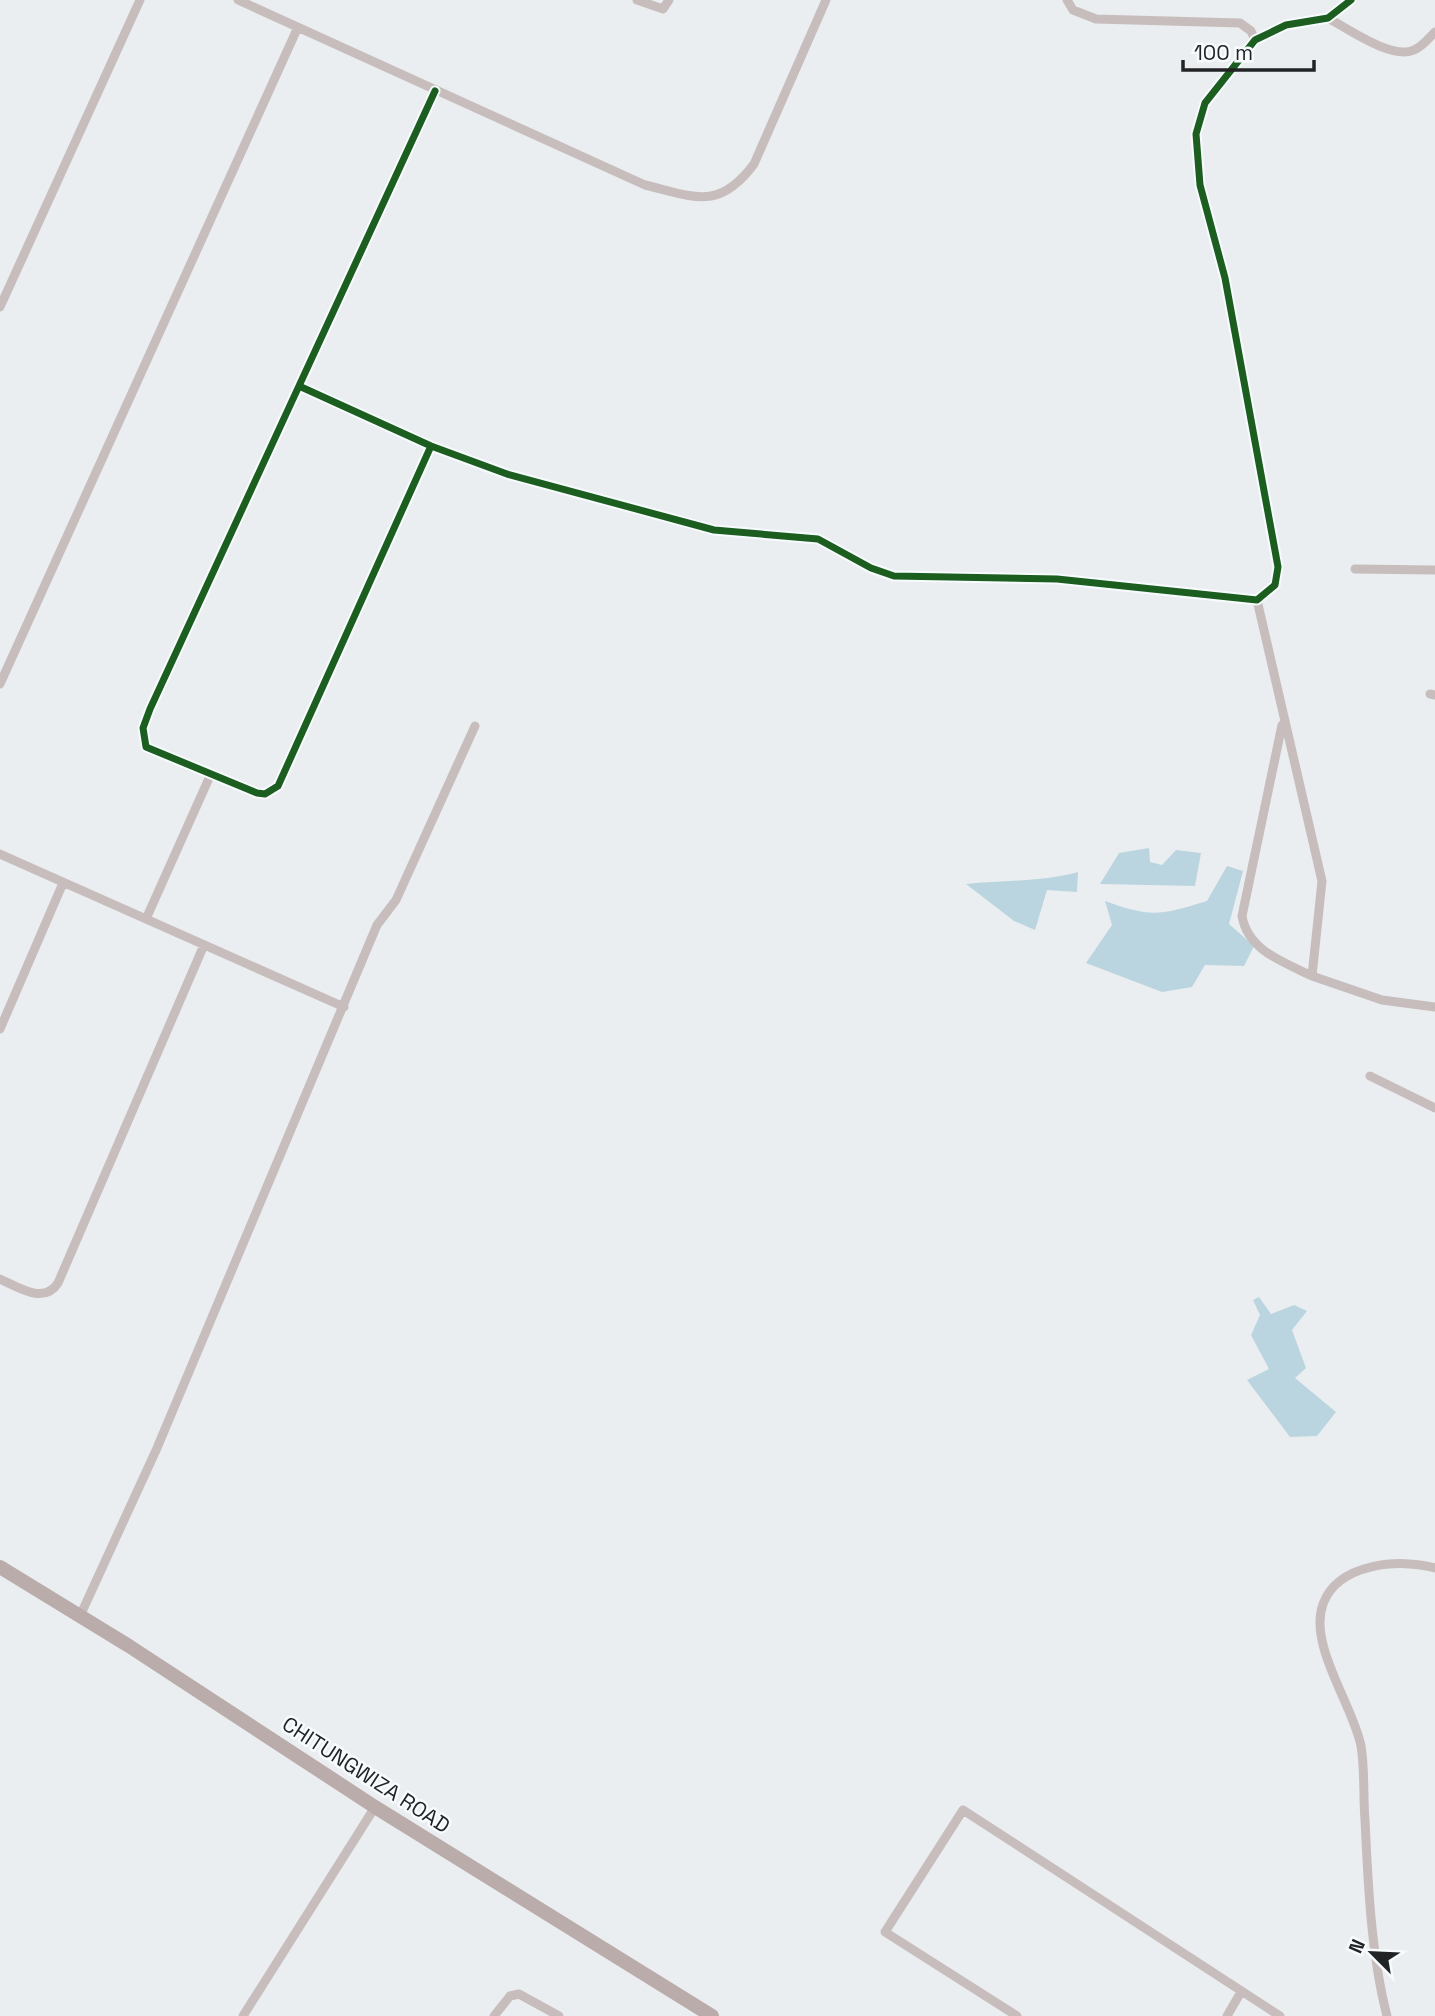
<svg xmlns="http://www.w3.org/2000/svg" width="1435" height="2016" font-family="'Space Grotesk',sans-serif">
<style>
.water{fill:#bad5df}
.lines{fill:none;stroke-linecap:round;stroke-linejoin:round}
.minor{stroke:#c8bdbd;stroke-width:9}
.primary{stroke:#bbacac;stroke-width:14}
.cycleway-casing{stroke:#f7fbfe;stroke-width:11}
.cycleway{stroke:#1b5e20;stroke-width:7}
.labels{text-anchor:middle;stroke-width:5;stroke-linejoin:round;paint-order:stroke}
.street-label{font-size:21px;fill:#222325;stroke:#f7fbfe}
</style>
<rect width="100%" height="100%" fill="#ebeef0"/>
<path class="water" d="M 1149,848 L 1150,862 L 1162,865 L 1176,850 L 1201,853 L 1195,886 L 1100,884 L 1119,853 Z
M 1227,866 L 1243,871 L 1229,924 L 1254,946 L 1244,966 L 1205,965 L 1192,987 L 1162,992 L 1086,963 L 1112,925 L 1105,901 C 1151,918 1161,915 1207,901 Z
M 1078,872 L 1077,892 L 1047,890 L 1035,930 L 1014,921 L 966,884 C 1003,880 1043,882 1078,872 Z
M 1259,1297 L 1271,1314 L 1294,1305 L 1307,1311 L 1292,1330 L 1306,1368 L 1295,1378 L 1336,1412 L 1317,1436 L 1290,1437 L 1247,1380 L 1269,1369 L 1251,1335 L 1260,1315 L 1253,1300 Z"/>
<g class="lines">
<path class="minor" d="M 238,0 L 645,185 C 695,197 719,211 754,164 L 826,0
M 637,0 L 663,9 L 669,0
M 1067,0 L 1073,10 L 1096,19 L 1240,23 L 1251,31 L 1255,40
M 1328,18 C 1348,29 1392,60 1414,50 C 1422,47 1429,38 1435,32
M 0,307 L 140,0
M 299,386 L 431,446 L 507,474 L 714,530 L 818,539 L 871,568 L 894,576 L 1057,579 L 1257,600 L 1275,585 L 1278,567 L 1225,278 L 1200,185 L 1196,134 L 1205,103 L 1255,40 L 1286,25 L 1328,18 L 1351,0
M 431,446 L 278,786 L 265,794 L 257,793 L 146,747 L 143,728 L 150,709 L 435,91
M 1355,569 L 1435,570
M 1257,600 L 1322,881 L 1312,976 L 1382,1000 L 1435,1007
M 0,684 L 298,27
M 1430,694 L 1435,695
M 1282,725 L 1242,916 C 1248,951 1284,962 1312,976
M 0,854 L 344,1007
M 146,919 L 210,776
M 0,1029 L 63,883
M 1370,1076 L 1435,1108
M 0,1279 C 18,1287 44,1305 58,1283 L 204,945
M 80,1616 L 157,1448 L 377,925 L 396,900 L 475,726
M 243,2016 L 375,1807
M 494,2016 L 510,1996 L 519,1994 L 559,2016
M 1017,2016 L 885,1932 L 963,1810 L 1280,2016
M 1227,2016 L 1241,1992
M 1387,2016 C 1371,1954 1368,1884 1365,1820 C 1363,1796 1365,1770 1361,1746 C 1353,1705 1308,1645 1323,1604 C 1338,1563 1400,1558 1435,1568"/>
<path class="primary" d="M 0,1567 L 129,1646 L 375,1807 L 712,2016"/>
<defs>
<path id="cycleway" d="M 299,386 L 431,446 L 507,474 L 714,530 L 818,539 L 871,568 L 894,576 L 1057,579 L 1257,600 L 1275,585 L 1278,567 L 1225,278 L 1200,185 L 1196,134 L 1205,103 L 1255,40 L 1286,25 L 1328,18 L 1351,0
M 431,446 L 278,786 L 265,794 L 257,793 L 146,747 L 143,728 L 150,709 L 435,91"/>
</defs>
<use href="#cycleway" class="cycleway-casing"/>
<use href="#cycleway" class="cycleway"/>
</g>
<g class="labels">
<g class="street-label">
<text transform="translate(366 1775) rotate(33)" y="7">CHITUNGWIZA ROAD</text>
</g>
</g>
<g transform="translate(1372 1953) rotate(294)" stroke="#f7fbfe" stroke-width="5" paint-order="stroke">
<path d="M0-5L12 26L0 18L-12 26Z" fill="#222325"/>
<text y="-10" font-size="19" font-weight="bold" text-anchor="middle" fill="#222325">N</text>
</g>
<path d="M1183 60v10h131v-10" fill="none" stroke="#222325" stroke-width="3.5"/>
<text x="1194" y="60" font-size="21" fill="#222325" stroke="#f7fbfe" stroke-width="5" paint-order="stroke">100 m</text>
</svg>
